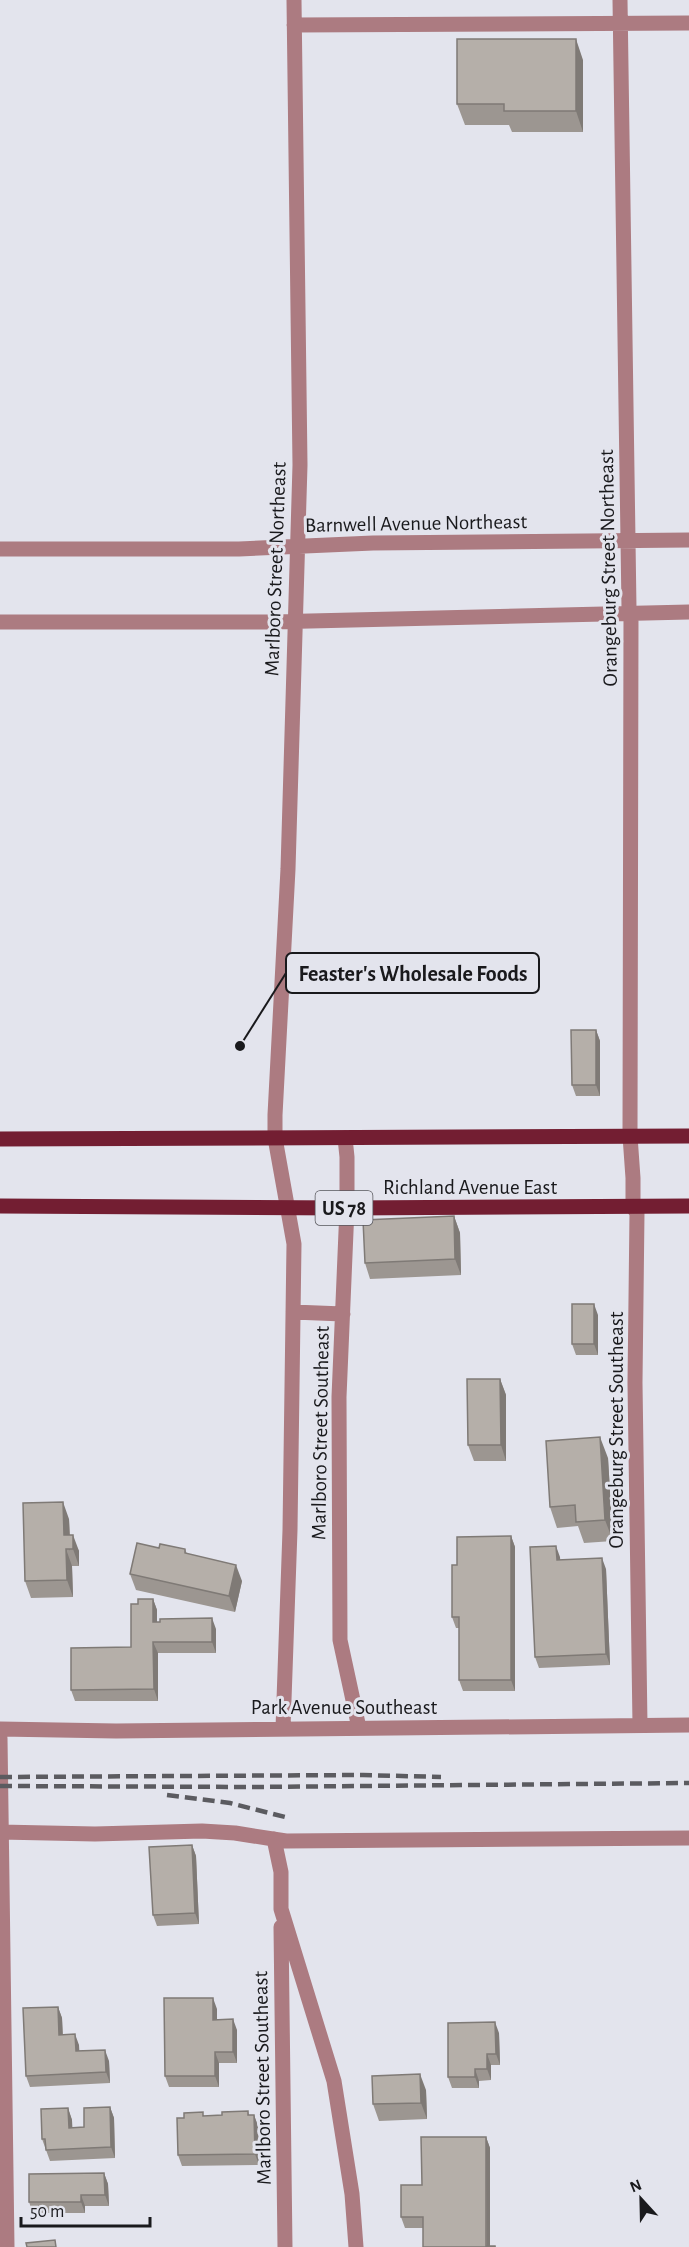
<svg xmlns="http://www.w3.org/2000/svg" width="689" height="2247" font-family="'Alegreya Sans',sans-serif">
<style>
.lines{fill:none;stroke-linecap:round;stroke-linejoin:round}
.minor{stroke:#ac7b81;stroke-width:15}
.major{stroke:#731e32;stroke-width:15}
.rail{stroke:#5b5b60;stroke-width:4.5;stroke-dasharray:12 6;stroke-linecap:butt}
.wall{fill:#9c9691}
.shaded-wall{fill:#7f7a76}
.building{fill:#b5afa9;stroke:#7f7a76;stroke-width:1.5}
.labels{text-anchor:middle;stroke-width:6;stroke-linejoin:round;paint-order:stroke}
.shield{fill:#e3e4ed;stroke:#56565b;stroke-width:1.5}
.shield-label{font-size:20px;font-weight:bold;fill:#19191c}
.street-label{font-size:21px;fill:#19191c;stroke:#e3e4ed}
.leader{fill:none;stroke:#19191c;stroke-width:2}
.callout-dot{fill:#19191c;stroke:#e3e4ed;stroke-width:2}
.callout{fill:#e3e4ed;stroke:#19191c;stroke-width:2}
.callout-label{font-size:22px;text-anchor:middle;font-weight:bold;fill:#19191c}
</style>
<rect width="100%" height="100%" fill="#e3e4ed"/>
<g class="lines">
<path class="minor" d="M 620,0 L 629,608 L 631,614 L 630,1136 L 633,1178 L 633,1207 L 637,1213 L 635,1383 L 640,1725
M 294,25 L 689,23
M 0,549 L 239,549 L 373,543 L 689,540
M 0,622 L 268,622 L 689,612
M 345,1138 L 347,1157 L 347,1208 L 339,1397 L 340,1640 L 359,1728
M 293,1312 L 343,1314
M 283,1728 L 290,1530 L 294,1244 L 275,1138 L 275,1115 L 288,869 L 300,465 L 294,0
M 0,1729 L 116,1731 L 689,1725
M 0,1738 L 7,2247
M 0,1832 L 95,1834 L 202,1831 L 235,1833 L 286,1841 L 689,1838
M 274,1839 L 281,1872 L 281,1909 L 334,2081 L 352,2194 L 356,2247
M 281,1927 L 285,2247"/>
<path class="major" d="M 0,1139 L 689,1136
M 0,1206 L 347,1208 L 689,1206"/>
<path class="rail" d="M 0,1777 L 363,1775 L 441,1777
M 0,1786 L 252,1787 L 689,1783
M 167,1795 L 230,1803 L 285,1817"/>
</g>
<path class="wall" d="M 583,60 L 583,132 L 512,132 L 509,125 L 465,125 L 457,104 Z
M 596,1030 L 600,1041 L 600,1096 L 576,1096 L 572,1085 Z
M 454,1216 L 460,1233 L 461,1275 L 370,1279 L 365,1263 Z
M 598,1315 L 598,1355 L 576,1355 L 572,1344 Z
M 500,1379 L 506,1395 L 506,1461 L 474,1461 L 468,1445 Z
M 608,1458 L 613,1541 L 584,1543 L 578,1526 L 557,1528 L 550,1507 Z
M 69,1519 L 70,1535 L 79,1551 L 79,1566 L 72,1566 L 73,1597 L 31,1598 L 25,1581 Z
M 511,1536 L 515,1547 L 515,1691 L 463,1691 L 459,1680 L 459,1628 L 456,1628 L 452,1617 L 457,1565 Z
M 159,1548 L 185,1549 L 187,1554 L 242,1581 L 235,1612 L 136,1590 L 130,1574 Z
M 560,1557 L 560,1560 L 606,1569 L 610,1665 L 539,1668 L 535,1657 Z
M 153,1599 L 157,1610 L 157,1622 L 216,1629 L 216,1653 L 158,1653 L 158,1701 L 75,1701 L 71,1690 L 131,1647 L 138,1604 Z
M 192,1845 L 196,1856 L 199,1924 L 157,1926 L 153,1915 Z
M 58,2007 L 62,2018 L 63,2035 L 79,2045 L 79,2051 L 109,2061 L 110,2083 L 30,2087 L 26,2076 Z
M 217,2009 L 217,2020 L 237,2030 L 237,2063 L 219,2063 L 219,2087 L 169,2087 L 165,2076 Z
M 499,2033 L 500,2065 L 491,2065 L 491,2080 L 479,2081 L 479,2088 L 452,2088 L 448,2077 Z
M 426,2090 L 427,2119 L 379,2121 L 373,2104 Z
M 110,2107 L 114,2118 L 115,2158 L 50,2161 L 42,2139 L 68,2108 L 72,2120 L 72,2128 L 84,2127 Z
M 248,2111 L 249,2115 L 254,2115 L 258,2126 L 259,2165 L 182,2166 L 178,2155 L 184,2118 L 204,2116 L 222,2115 Z
M 486,2137 L 490,2148 L 490,2246 L 495,2246 L 496,2247 L 423,2247 L 423,2228 L 405,2228 L 401,2217 L 422,2185 Z
M 104,2173 L 108,2184 L 109,2206 L 85,2206 L 85,2213 L 33,2213 L 29,2202 Z"/>
<path class="shaded-wall" d="M 576,39 L 583,60 L 583,132 L 576,111 Z
M 596,1030 L 600,1041 L 600,1096 L 596,1085 Z
M 454,1216 L 460,1233 L 461,1275 L 455,1259 Z
M 594,1304 L 598,1315 L 598,1355 L 594,1344 Z
M 500,1379 L 506,1395 L 506,1461 L 501,1445 Z
M 600,1437 L 608,1458 L 613,1541 L 605,1520 Z
M 63,1502 L 69,1519 L 70,1551 L 64,1535 Z
M 73,1535 L 79,1551 L 79,1566 L 73,1549 Z
M 511,1536 L 515,1547 L 515,1691 L 511,1680 Z
M 556,1546 L 560,1557 L 561,1572 L 557,1560 Z
M 66,1549 L 72,1566 L 73,1597 L 67,1580 Z
M 602,1558 L 606,1569 L 610,1665 L 606,1654 Z
M 236,1565 L 242,1581 L 235,1612 L 229,1596 Z
M 153,1599 L 157,1610 L 157,1633 L 153,1622 Z
M 212,1618 L 216,1629 L 216,1653 L 212,1642 Z
M 153,1642 L 158,1653 L 158,1701 L 154,1689 Z
M 192,1845 L 196,1856 L 199,1924 L 195,1913 Z
M 213,1998 L 217,2009 L 217,2031 L 213,2020 Z
M 58,2007 L 62,2018 L 63,2046 L 59,2035 Z
M 233,2019 L 237,2030 L 237,2063 L 233,2052 Z
M 495,2022 L 499,2033 L 500,2065 L 496,2054 Z
M 75,2034 L 79,2045 L 80,2062 L 76,2051 Z
M 105,2050 L 109,2061 L 110,2083 L 106,2072 Z
M 215,2052 L 219,2063 L 219,2087 L 215,2076 Z
M 487,2054 L 491,2065 L 491,2080 L 487,2069 Z
M 475,2069 L 479,2081 L 479,2088 L 475,2077 Z
M 420,2074 L 426,2090 L 427,2119 L 421,2103 Z
M 110,2107 L 114,2118 L 115,2158 L 111,2147 Z
M 68,2108 L 72,2120 L 73,2139 L 69,2128 Z
M 254,2115 L 258,2126 L 259,2165 L 255,2154 Z
M 486,2137 L 490,2148 L 490,2247 L 487,2247 Z
M 104,2173 L 108,2184 L 109,2206 L 105,2195 Z
M 81,2195 L 85,2206 L 85,2213 L 81,2202 Z"/>
<path class="building" d="M 457,39 L 576,39 L 576,111 L 504,111 L 504,104 L 457,104 Z
M 571,1030 L 596,1030 L 596,1085 L 572,1085 Z
M 454,1216 L 455,1259 L 365,1263 L 363,1220 Z
M 572,1304 L 594,1304 L 594,1344 L 572,1344 Z
M 467,1379 L 500,1379 L 501,1445 L 468,1445 Z
M 600,1437 L 605,1520 L 576,1522 L 575,1505 L 550,1507 L 546,1441 Z
M 63,1502 L 64,1535 L 73,1535 L 73,1549 L 66,1549 L 67,1580 L 25,1581 L 23,1503 Z
M 511,1536 L 511,1680 L 459,1680 L 459,1617 L 452,1617 L 452,1565 L 457,1565 L 457,1537 Z
M 137,1543 L 159,1548 L 160,1544 L 185,1549 L 185,1553 L 236,1565 L 229,1596 L 130,1574 Z
M 556,1546 L 557,1560 L 602,1558 L 606,1654 L 535,1657 L 530,1547 Z
M 138,1599 L 153,1599 L 153,1622 L 160,1622 L 160,1619 L 212,1618 L 212,1642 L 153,1642 L 154,1689 L 71,1690 L 71,1648 L 131,1647 L 131,1604 L 138,1604 Z
M 192,1845 L 195,1913 L 153,1915 L 149,1847 Z
M 164,1998 L 213,1998 L 213,2020 L 233,2019 L 233,2052 L 215,2052 L 215,2076 L 165,2076 Z
M 58,2007 L 59,2035 L 75,2034 L 76,2051 L 105,2050 L 106,2072 L 26,2076 L 23,2008 Z
M 495,2022 L 496,2054 L 487,2054 L 487,2069 L 475,2069 L 475,2077 L 448,2077 L 448,2023 Z
M 420,2074 L 421,2103 L 373,2104 L 372,2076 Z
M 110,2107 L 111,2147 L 46,2150 L 45,2139 L 42,2139 L 41,2109 L 68,2108 L 69,2128 L 84,2127 L 84,2108 Z
M 248,2111 L 248,2115 L 254,2115 L 255,2154 L 178,2155 L 177,2118 L 184,2118 L 184,2113 L 203,2112 L 203,2116 L 222,2115 L 222,2112 Z
M 421,2137 L 486,2137 L 486,2246 L 495,2246 L 495,2247 L 423,2247 L 423,2217 L 401,2217 L 401,2185 L 422,2185 Z
M 104,2173 L 105,2195 L 81,2195 L 81,2202 L 29,2202 L 29,2174 Z
M 55,2240 L 56,2247 L 27,2247 L 26,2243 Z"/>
<g class="labels">
<rect class="shield" x="315.5" y="1191" width="57" height="34" rx="4.5"/>
<g class="shield-label">
<text x="344" y="1215">US 78</text>
</g>
<g class="street-label">
<text transform="translate(416 523) rotate(-1)" y="7">Barnwell Avenue Northeast</text>
<text transform="translate(608 568) rotate(-91)" y="7">Orangeburg Street Northeast</text>
<text transform="translate(275 569) rotate(-88)" y="7">Marlboro Street Northeast</text>
<text x="470" y="1194">Richland Avenue East</text>
<text transform="translate(616 1430) rotate(-90)" y="7">Orangeburg Street Southeast</text>
<text transform="translate(320 1433) rotate(-89)" y="7">Marlboro Street Southeast</text>
<text x="344" y="1714">Park Avenue Southeast</text>
<text transform="translate(262 2078) rotate(-91)" y="7">Marlboro Street Southeast</text>
</g>
</g>
<path class="leader" d="M240 1046L286 973"/>
<circle class="callout-dot" cx="240" cy="1046" r="6"/>
<rect class="callout" x="286" y="953" width="253" height="40" rx="6"/>
<g class="callout-label">
<text x="413" y="981">Feaster's Wholesale Foods</text>
</g>
<g transform="translate(641 2199) rotate(338)" stroke="#e3e4ed" stroke-width="4.5" paint-order="stroke">
<path d="M0-4.5L10 22L0 15L-10 22Z" fill="#19191c"/>
<text y="-9" font-size="16" font-weight="bold" text-anchor="middle" fill="#19191c">N</text>
</g>
<path d="M21 2217v9h129v-9" fill="none" stroke="#19191c" stroke-width="3"/>
<text x="30" y="2217" font-size="18" fill="#19191c" stroke="#e3e4ed" stroke-width="4.5" paint-order="stroke">50 m</text>
</svg>
